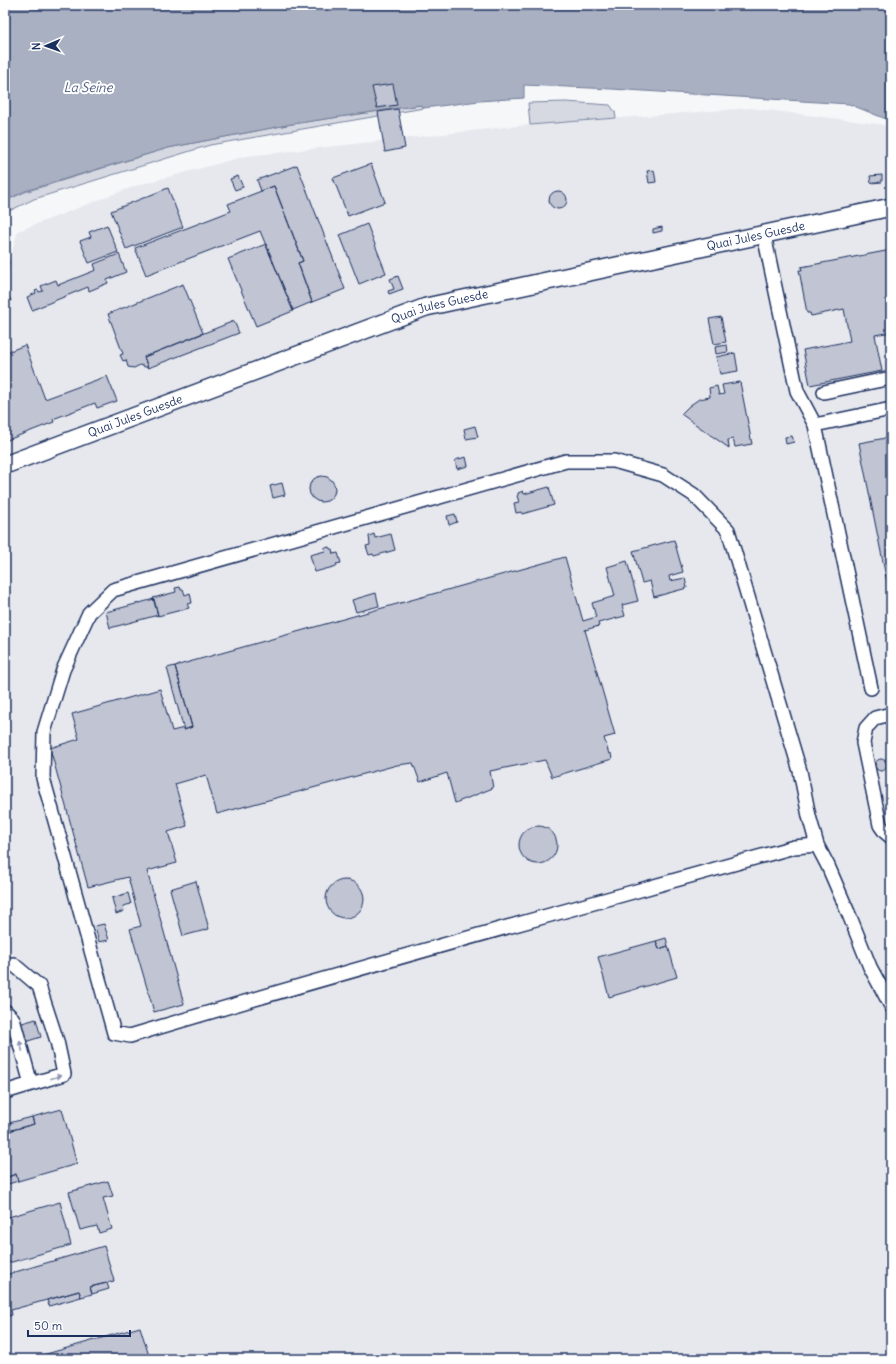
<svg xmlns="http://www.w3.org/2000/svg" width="896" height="1364" font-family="Delius,sans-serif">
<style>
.built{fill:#e6e8ee}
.green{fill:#d6d9e2;stroke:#7884a0}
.water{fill:#a9b0c1;stroke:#707c99}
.building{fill:#c0c4d3;stroke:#1b2f5e}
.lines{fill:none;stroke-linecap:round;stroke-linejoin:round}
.minor-casing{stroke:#1b2f5e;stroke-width:16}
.major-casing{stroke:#1b2f5e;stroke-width:20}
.minor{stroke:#fff;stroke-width:13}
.major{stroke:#fff;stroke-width:17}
.oneway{fill:#8d97ae}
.labels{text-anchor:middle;stroke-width:4;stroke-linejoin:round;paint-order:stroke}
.street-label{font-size:12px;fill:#1b2f5e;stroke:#fff}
.water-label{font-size:13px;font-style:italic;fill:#4d5c81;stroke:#fff}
</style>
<rect width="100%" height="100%" fill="#f6f7f9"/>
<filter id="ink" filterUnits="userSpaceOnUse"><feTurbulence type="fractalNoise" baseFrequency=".025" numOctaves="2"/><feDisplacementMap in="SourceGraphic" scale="8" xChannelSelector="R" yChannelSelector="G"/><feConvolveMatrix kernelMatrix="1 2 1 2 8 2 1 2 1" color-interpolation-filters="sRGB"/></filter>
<g filter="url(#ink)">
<path class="built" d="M 750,108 L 879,124 L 891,128 L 891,1359 L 5,1359 L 5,262 L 10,259 L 18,231 L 135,186 L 246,156 L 516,126 Z"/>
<path class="green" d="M 566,102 L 610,105 L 615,112 L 616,118 L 530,125 L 528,103 Z
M 420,105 L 424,108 L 210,145 L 34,199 L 5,213 L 5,201 L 25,192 L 168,148 L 292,124 Z"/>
<path class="water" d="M 5,5 L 891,5 L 891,121 L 849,104 L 612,89 L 524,85 L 524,98 L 479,101 L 424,108 L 420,105 L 292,124 L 168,148 L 25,191 L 5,201 Z"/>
<path class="building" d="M 393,84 L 397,105 L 377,108 L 372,87 Z
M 398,109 L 405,148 L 385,152 L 378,112 Z
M 371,164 L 385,202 L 348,216 L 333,178 Z
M 297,165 L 345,289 L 312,302 L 298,263 L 303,261 L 274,186 L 261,191 L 257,180 Z
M 654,170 L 656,182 L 649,183 L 647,171 Z
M 882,175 L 882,182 L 871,183 L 870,176 Z
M 238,176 L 243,187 L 235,190 L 230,179 Z
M 274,186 L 303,261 L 298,263 L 312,302 L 293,310 L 260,231 L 146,275 L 135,248 L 231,211 L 228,204 Z
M 168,188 L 183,227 L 126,249 L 111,211 Z
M549 200a9 9 0 1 1 18 0a9 9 0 1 1-18 0Z
M 367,224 L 386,273 L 359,284 L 340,235 Z
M 107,225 L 118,252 L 89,263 L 80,241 L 91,237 L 89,232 Z
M 662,227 L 662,231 L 653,233 L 653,229 Z
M 266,244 L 293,311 L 256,326 L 228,259 Z
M 891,250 L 891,332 L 875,335 L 882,371 L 810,385 L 803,350 L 850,341 L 844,309 L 811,316 L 810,313 L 807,313 L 799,270 L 802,270 L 801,267 Z
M 119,254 L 126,272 L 107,280 L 108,283 L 89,291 L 88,287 L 32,310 L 27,297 L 36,293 L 35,291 L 38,290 L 39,292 L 43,291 L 41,286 L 56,280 L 58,285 L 96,270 L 94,264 Z
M 5,255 L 9,264 L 5,266 Z
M 398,276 L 403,289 L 389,294 L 388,291 L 394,289 L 390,279 Z
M 183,284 L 203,333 L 144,357 L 148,368 L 140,365 L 134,368 L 128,367 L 126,360 L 123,361 L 120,355 L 123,354 L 108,314 Z
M 5,287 L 11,301 L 5,303 Z
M 721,317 L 726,342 L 714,344 L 709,319 Z
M 234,321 L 239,333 L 148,368 L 144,357 Z
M 25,345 L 45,399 L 107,376 L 117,401 L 97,408 L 95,403 L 53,419 L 54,422 L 5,441 L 5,353 Z
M 727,345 L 728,352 L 716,354 L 715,347 Z
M 735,353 L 738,371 L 720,374 L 716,357 Z
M 740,382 L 752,444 L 735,447 L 733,439 L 728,440 L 729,448 L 681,414 L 689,406 L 699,399 L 710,397 L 709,388 L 717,386 L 719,395 L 724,394 L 722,385 Z
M 475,426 L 478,437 L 466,439 L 464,429 Z
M 792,436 L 794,442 L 786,444 L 785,437 Z
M 891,437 L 891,602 L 859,443 Z
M 466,457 L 468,466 L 457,469 L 455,460 Z
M309 489a13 13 0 1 1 26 0a13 13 0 1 1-26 0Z
M 282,483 L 285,495 L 273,498 L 270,486 Z
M 549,487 L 554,505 L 522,514 L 521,512 L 516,513 L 514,503 L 519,502 L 517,496 L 518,495 L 518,493 L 523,491 L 524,494 Z
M 455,514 L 457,522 L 449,525 L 447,516 Z
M 374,534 L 375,538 L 391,534 L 395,550 L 374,556 L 373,554 L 369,555 L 366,546 L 370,545 L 369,536 Z
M 674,540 L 683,572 L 669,576 L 670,581 L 685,578 L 687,588 L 654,597 L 650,581 L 642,583 L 633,551 Z
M 329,547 L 330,549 L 332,549 L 333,554 L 338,553 L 341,563 L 336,564 L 337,566 L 315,572 L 310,555 L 325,551 L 324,548 Z
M 565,557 L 583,621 L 596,617 L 592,603 L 615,596 L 607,567 L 627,561 L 638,601 L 622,605 L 625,616 L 598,623 L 599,626 L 585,630 L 615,735 L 604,738 L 609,754 L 611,753 L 612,759 L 552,777 L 545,760 L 490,771 L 493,788 L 455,803 L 447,773 L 420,782 L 413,763 L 397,765 L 217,814 L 206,775 L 175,784 L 187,826 L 168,832 L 177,863 L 147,871 L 184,1004 L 154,1012 L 130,929 L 141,926 L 128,877 L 88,887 L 50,748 L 79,739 L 72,714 L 160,689 L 172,731 L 184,728 L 184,730 L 192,727 L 175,666 Z
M 180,587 L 181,590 L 183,589 L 185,595 L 190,593 L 192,603 L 187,604 L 189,608 L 158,616 L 153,598 L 176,592 L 175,588 Z
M 376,593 L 379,606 L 356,612 L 352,600 Z
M 154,599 L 158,615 L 110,628 L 106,612 Z
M 175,666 L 192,727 L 184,730 L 167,668 Z
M 891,755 L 891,770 L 886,769 L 887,763 L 884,760 Z
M875 765a6 6 0 1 1 12 0a6 6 0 1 1-12 0Z
M 891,795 L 891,810 L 890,811 L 887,796 Z
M519 845a19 19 0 1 1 38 0a19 19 0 1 1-38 0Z
M326 899a19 19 0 1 1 38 0a19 19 0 1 1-38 0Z
M 196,881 L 209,929 L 183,936 L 170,889 Z
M 128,893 L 131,904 L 123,906 L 124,911 L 116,914 L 112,898 Z
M 104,924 L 109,940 L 99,942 L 95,926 Z
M 666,938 L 668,946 L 659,949 L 656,941 Z
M 656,941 L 659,949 L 668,946 L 677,977 L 609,997 L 598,957 Z
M 36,1019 L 41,1037 L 5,1048 L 5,1028 Z
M 62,1109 L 77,1164 L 18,1181 L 16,1174 L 5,1178 L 5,1132 L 34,1124 L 32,1117 Z
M 32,1117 L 34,1124 L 5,1132 L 5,1124 Z
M 16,1174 L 18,1181 L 5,1185 L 5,1178 Z
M 108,1181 L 113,1196 L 103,1198 L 112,1229 L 99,1233 L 97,1226 L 80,1230 L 69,1192 Z
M 60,1202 L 71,1245 L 5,1264 L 5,1218 Z
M 104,1246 L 114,1281 L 90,1287 L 92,1294 L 81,1297 L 79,1291 L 11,1310 L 12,1315 L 5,1317 L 5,1275 Z
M 107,1283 L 109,1289 L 92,1294 L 90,1287 Z
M 79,1291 L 81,1297 L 49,1306 L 47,1300 Z
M 140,1327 L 150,1359 L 29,1359 Z"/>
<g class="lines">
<defs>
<path id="minor" d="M 764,235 L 797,391 L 815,425 L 871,688
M 824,392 L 891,378
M 815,425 L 891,409
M 891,714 L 875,718 L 866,728 L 863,743 L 880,825 L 885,832 L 891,837
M 817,845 L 794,847 C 573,909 351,969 130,1036 L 114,1033 L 43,778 L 44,732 L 63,670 L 89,613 L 113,590 L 566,461 L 614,461 L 663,475 L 694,495 L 728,530 L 800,771 L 809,816 L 817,845 L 828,866 L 850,917 L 870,967 L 891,1006
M 5,966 L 13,964 L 39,986 L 57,1041 L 64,1074 L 5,1092
M 5,1011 L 13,1019 L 31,1084"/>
<g id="major">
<path id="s1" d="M 5,465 L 426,307 L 891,207"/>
</g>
</defs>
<use href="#minor" class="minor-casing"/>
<use href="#major" class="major-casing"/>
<use href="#minor" class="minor"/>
<use href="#major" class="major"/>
</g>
<defs><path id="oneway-solid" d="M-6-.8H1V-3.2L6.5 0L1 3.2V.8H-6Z"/></defs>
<g class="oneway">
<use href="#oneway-solid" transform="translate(21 1046) rotate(-105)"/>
<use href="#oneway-solid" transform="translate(56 1077) rotate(-16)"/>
</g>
</g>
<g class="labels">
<g class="street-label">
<text dy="4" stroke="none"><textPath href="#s1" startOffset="787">Quai Jules Guesde</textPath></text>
<text dy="4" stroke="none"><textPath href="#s1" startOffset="463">Quai Jules Guesde</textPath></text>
<text dy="4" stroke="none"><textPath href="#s1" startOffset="139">Quai Jules Guesde</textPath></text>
</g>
<g class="water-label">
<text x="88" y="92">La Seine</text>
</g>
</g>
<rect width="896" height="1364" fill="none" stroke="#fff" stroke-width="20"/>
<rect x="10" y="10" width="876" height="1344" fill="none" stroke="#1b2f5e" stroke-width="1.5" filter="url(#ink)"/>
<g transform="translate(46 46) rotate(268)" stroke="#ffffff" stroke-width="3" paint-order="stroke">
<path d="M0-3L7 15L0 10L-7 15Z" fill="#1b2f5e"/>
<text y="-6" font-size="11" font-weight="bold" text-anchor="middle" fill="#1b2f5e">N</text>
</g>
<path d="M28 1330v6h102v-6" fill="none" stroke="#1b2f5e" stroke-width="2"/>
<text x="34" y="1330" font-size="12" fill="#1b2f5e" stroke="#ffffff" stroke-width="3" paint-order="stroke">50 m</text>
</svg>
